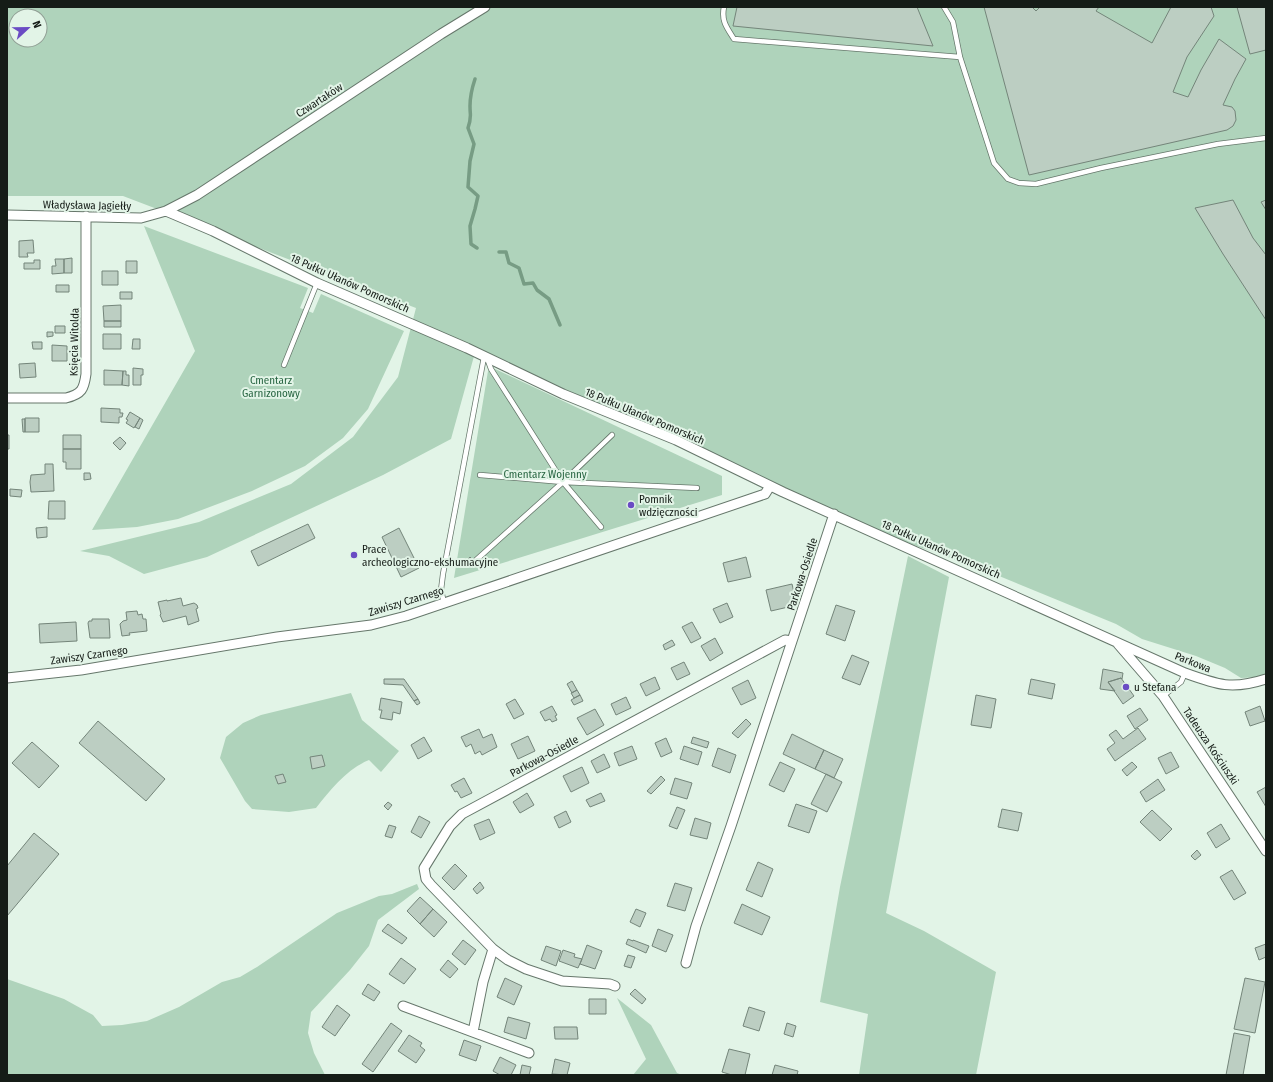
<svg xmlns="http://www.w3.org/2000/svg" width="1273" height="1082" font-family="'Fira Sans Condensed',sans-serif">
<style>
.green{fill:#afd3bb;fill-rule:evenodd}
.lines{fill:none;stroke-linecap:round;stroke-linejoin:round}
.stream{stroke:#779c84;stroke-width:3.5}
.building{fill:#bccec2;stroke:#74857a}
.lane-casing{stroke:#66776b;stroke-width:6}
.street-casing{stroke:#66776b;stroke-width:11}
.lane{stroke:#fff;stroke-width:4.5}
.street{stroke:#fff;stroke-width:9}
.poi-dot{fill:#6a4bc4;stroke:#e2f4e7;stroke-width:1.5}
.labels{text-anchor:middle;stroke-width:4;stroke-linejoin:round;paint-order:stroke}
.street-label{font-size:11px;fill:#151c17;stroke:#e2f4e7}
.park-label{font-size:11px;fill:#296643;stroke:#e2f4e7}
.poi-label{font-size:11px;fill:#151c17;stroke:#e2f4e7;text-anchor:start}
</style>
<rect width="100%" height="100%" fill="#e2f4e7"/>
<path class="green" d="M 7,7 L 1266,7 L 1266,676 L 1261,677 L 1241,678 L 1225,668 L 1196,656 L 1142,639 L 1116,624 L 987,571 L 911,544 L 741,471 L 700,447 L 606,408 L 476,349 L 451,439 L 383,475 L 207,557 L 144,574 L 109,556 L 80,551 L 199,522 L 291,484 L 353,437 L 398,377 L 416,308 L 123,196 L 7,196 ZM 16,16 L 40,16 L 40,40 L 16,40 Z
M 144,226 L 308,288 L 300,308 L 313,313 L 321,294 L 404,331 L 368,409 L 343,438 L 305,466 L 252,491 L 178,519 L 137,527 L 92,530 L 195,351 Z
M 493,368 L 722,476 L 722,495 L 454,578 L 488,371 Z
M 908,556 L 949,577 L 886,913 L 924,931 L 996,972 L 976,1075 L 859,1075 L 868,1014 L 820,1002 L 840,887 Z
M 351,693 L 362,720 L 399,751 L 381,772 L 369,760 C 347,769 331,789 316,808 L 289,812 L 252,809 L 245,801 L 220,758 L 226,737 L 243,723 L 261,715 Z
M 417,884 L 419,889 L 378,920 L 369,946 L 350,970 L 311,1012 L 308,1033 L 314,1053 L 325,1075 L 7,1075 L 7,979 L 64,999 L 93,1015 L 102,1026 L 122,1025 L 147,1021 L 179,1007 L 222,982 L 240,977 L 257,967 L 337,913 L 379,896 L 392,894 Z
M 617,998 L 651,1025 L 677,1073 L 682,1075 L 633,1075 L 646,1059 Z"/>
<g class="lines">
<path class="stream" d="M 475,79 C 472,88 470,96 470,106 C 470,117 472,116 468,128 L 474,144 L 470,161 L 468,187 L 478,196 L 475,209 L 470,226 L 471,244 L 477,248
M 499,252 L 506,252 L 509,263 L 519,268 L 524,284 L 533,283 L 537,290 L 549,299 L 560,325"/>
</g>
<path class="building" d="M 737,7 L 917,7 L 933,46 L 733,26 Z
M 984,7 L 1032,7 L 1036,11 L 1040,7 L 1099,7 L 1096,11 L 1152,43 L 1171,7 L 1211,7 L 1214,16 L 1187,57 L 1173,92 L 1188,97 L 1201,70 L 1219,39 L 1246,59 L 1235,79 L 1223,105 L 1232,107 L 1235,111 L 1236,120 L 1233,126 L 1227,130 L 1029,175 Z
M 1237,7 L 1266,7 L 1266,50 L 1250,54 Z
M 1233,200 L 1253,238 L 1266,255 L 1266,320 L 1223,254 L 1195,208 Z
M 1266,200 L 1266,210 L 1261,202 Z
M 33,240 L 34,253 L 27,253 L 28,257 L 19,257 L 19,241 Z
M 72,258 L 72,273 L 64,273 L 64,259 Z
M 55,259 L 64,259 L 64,273 L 52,274 L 52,266 L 56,266 Z
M 34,260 L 40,260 L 40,269 L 24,269 L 24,263 L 34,263 Z
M 126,261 L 137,261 L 137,273 L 126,273 Z
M 102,271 L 118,271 L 118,285 L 102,285 Z
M 56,285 L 69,285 L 69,292 L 56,292 Z
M 120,292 L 132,292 L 132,299 L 120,299 Z
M 121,305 L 121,321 L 104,321 L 103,306 Z
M 104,321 L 121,321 L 121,327 L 104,327 Z
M 55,326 L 65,326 L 65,333 L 55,333 Z
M 47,332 L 53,332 L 53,336 L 47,337 Z
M 103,334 L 121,334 L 121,349 L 103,349 Z
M 133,339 L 140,339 L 140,349 L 132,349 Z
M 32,342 L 42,342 L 42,349 L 33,349 Z
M 52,345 L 67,346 L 67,361 L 52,361 Z
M 35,363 L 36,377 L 20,378 L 19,364 Z
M 133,368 L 143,369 L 143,375 L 141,375 L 141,385 L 133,385 Z
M 104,370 L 123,371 L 122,385 L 104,385 Z
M 123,371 L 126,371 L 126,375 L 129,375 L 129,386 L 122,385 Z
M 101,408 L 120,409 L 120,413 L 123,413 L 122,417 L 119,417 L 119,423 L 101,422 Z
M 130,412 L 140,418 L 134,428 L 126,423 L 128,420 L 126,419 Z
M 25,418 L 39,418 L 39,432 L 25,432 Z
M 140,418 L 143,420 L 139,429 L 135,427 Z
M 22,419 L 25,419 L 25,432 L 23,432 Z
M 7,435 L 9,435 L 9,449 L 7,449 Z
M 63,435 L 81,435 L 81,449 L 63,449 Z
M 120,437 L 126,443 L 120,450 L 113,443 Z
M 63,449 L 81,449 L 81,469 L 66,469 L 66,462 L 63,462 Z
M 45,464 L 53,464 L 54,491 L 31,492 L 30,482 L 31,475 L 45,474 Z
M 84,473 L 90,473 L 91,479 L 84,480 Z
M 10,489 L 22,490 L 21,497 L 10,496 Z
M 49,501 L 65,501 L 65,519 L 48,519 Z
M 308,524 L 315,538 L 258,566 L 251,551 Z
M 47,527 L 47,537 L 37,538 L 36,528 Z
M 399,528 L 419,568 L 401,577 L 382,537 Z
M 470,557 L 476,563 L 472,566 L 467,560 Z
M 746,557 L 751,577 L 728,582 L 723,563 Z
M 792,584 L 797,605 L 771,611 L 766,590 Z
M 181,598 L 183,606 L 194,603 L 197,605 L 198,608 L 196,609 L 199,621 L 188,625 L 186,616 L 163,622 L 160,615 L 161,614 L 158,602 L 167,600 L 167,601 Z
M 727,603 L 733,617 L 720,623 L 713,609 Z
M 836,605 L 855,611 L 845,641 L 826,634 Z
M 137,611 L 138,615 L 142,614 L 143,619 L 146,619 L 147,631 L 129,633 L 130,635 L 122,636 L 120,624 L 123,621 L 127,620 L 126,612 Z
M 92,619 L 109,619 L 110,638 L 90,638 L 88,623 L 89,621 L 92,621 Z
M 76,622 L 77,641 L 40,643 L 39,624 Z
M 692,622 L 701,638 L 691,643 L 682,627 Z
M 715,638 L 723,653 L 710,661 L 701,646 Z
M 672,640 L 675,645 L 665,650 L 663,645 Z
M 852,655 L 869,662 L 860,685 L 842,678 Z
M 684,662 L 690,674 L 677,680 L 671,668 Z
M 1103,669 L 1123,673 L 1122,679 L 1121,678 L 1108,682 L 1115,691 L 1100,689 Z
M 655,677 L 660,689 L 646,696 L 640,684 Z
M 1121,678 L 1134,696 L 1123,704 L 1108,682 Z
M 384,679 L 404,679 L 418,699 L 414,701 L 403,685 L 384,684 Z
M 1031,679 L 1055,684 L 1052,699 L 1028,694 Z
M 748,680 L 756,698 L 741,705 L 732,688 Z
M 572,681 L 577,690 L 572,693 L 567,684 Z
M 577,690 L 580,695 L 574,698 L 571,693 Z
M 580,695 L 583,701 L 574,705 L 571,700 Z
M 976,695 L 996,699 L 991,728 L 971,725 Z
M 626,697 L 631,708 L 616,715 L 611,704 Z
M 381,698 L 402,702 L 400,714 L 393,712 L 392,720 L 380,718 L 382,710 L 379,710 Z
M 418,699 L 420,703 L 417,705 L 414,701 Z
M 515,699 L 524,714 L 514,719 L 506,704 Z
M 552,706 L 557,715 L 555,716 L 557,720 L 552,722 L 550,719 L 545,721 L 540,712 Z
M 1260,706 L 1265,721 L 1250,726 L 1245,712 Z
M 1140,708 L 1148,720 L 1135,729 L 1127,716 Z
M 595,709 L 604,725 L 587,735 L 577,718 Z
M 746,719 L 751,724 L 738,738 L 732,733 Z
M 98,721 L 165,779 L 146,801 L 79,743 Z
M 1138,728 L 1146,739 L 1115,761 L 1107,749 L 1115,743 L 1109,735 L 1116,730 L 1123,739 Z
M 479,729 L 483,738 L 492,734 L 497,747 L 482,755 L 480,751 L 475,754 L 471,744 L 466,747 L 461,737 Z
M 792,734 L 824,750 L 815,769 L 783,754 Z
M 528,736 L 535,751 L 518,759 L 511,744 Z
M 424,737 L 432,751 L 418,759 L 411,745 Z
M 693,737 L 709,742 L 707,748 L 691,743 Z
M 666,738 L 672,752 L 661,757 L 655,743 Z
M 32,742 L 59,766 L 39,788 L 12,763 Z
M 632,746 L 637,759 L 619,766 L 614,753 Z
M 684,746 L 702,752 L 698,765 L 680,759 Z
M 718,748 L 736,755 L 730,773 L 712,766 Z
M 824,750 L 843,759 L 834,778 L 815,769 Z
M 1171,752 L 1179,767 L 1166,774 L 1158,758 Z
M 604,754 L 610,767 L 597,773 L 591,761 Z
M 322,755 L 325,766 L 312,769 L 310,757 Z
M 780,762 L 795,769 L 784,792 L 769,785 Z
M 1132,762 L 1137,767 L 1127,776 L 1122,770 Z
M 582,767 L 589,783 L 571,792 L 563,776 Z
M 283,774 L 286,782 L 278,784 L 275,776 Z
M 826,774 L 842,782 L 827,812 L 811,804 Z
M 661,776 L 665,780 L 651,794 L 647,791 Z
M 464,778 L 472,793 L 461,798 L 457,791 L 455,792 L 451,785 Z
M 675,778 L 692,783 L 687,799 L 670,794 Z
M 1158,779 L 1165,790 L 1146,802 L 1140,792 Z
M 1266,787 L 1266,807 L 1257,792 Z
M 527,793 L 534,805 L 520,813 L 513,802 Z
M 601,793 L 605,801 L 590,807 L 586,800 Z
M 388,802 L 392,805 L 388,810 L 384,806 Z
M 796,804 L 817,811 L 809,833 L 788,826 Z
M 677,807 L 685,810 L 677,829 L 669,826 Z
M 1002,809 L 1022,813 L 1018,831 L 998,827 Z
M 1152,810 L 1172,829 L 1160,841 L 1140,822 Z
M 566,811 L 571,822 L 559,828 L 554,817 Z
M 419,816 L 430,822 L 421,838 L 411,832 Z
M 695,818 L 711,823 L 707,839 L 690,835 Z
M 489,819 L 495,833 L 480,840 L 474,825 Z
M 1221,824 L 1230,839 L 1216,848 L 1207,833 Z
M 389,825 L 396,827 L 392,838 L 385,836 Z
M 34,833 L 59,854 L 7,916 L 7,866 Z
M 1197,850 L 1201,855 L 1195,860 L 1191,856 Z
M 758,862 L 773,869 L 762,897 L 746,890 Z
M 455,864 L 467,876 L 454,890 L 442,878 Z
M 1232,870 L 1246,893 L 1234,900 L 1220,877 Z
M 480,882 L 484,888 L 477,894 L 473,889 Z
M 675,883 L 692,888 L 685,911 L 667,906 Z
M 420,897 L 433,909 L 420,924 L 407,911 Z
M 742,904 L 770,917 L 762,935 L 734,923 Z
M 433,909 L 447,922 L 434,937 L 420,924 Z
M 636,909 L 646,913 L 640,927 L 630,922 Z
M 388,924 L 407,938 L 402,944 L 382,931 Z
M 658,929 L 673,935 L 666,952 L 652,946 Z
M 628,939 L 633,941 L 633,940 L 649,946 L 646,953 L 626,944 Z
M 463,940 L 476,950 L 465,965 L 452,954 Z
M 1266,944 L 1266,957 L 1259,960 L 1255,948 Z
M 587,945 L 602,951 L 595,969 L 580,964 Z
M 546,946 L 561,951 L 556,966 L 541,960 Z
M 563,950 L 575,954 L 574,957 L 582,959 L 578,968 L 559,961 Z
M 628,955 L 635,957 L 631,968 L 624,966 Z
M 401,958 L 416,969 L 404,984 L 389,974 Z
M 448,960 L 458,969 L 450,978 L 440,970 Z
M 505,978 L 522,986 L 514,1005 L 497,997 Z
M 1245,978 L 1265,982 L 1255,1033 L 1234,1029 Z
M 368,984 L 380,992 L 374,1001 L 362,994 Z
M 635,989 L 646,999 L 642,1004 L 630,994 Z
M 589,999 L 606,999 L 606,1014 L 589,1014 Z
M 337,1005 L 350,1015 L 335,1036 L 322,1027 Z
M 749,1007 L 765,1012 L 759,1031 L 743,1026 Z
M 508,1017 L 530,1023 L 526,1039 L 504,1032 Z
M 391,1023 L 402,1031 L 373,1072 L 362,1064 Z
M 787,1023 L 796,1026 L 793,1037 L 784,1034 Z
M 554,1027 L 577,1027 L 578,1039 L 555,1039 Z
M 1234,1033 L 1250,1036 L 1243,1075 L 1226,1075 Z
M 409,1035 L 422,1043 L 420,1046 L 425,1050 L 416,1063 L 398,1051 Z
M 464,1040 L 481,1046 L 476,1061 L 459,1055 Z
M 729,1049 L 750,1054 L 745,1075 L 732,1075 L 722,1072 Z
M 500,1057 L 516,1065 L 511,1075 L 500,1075 L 493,1071 Z
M 555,1059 L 570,1063 L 567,1075 L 552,1074 Z
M 522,1065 L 531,1067 L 529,1075 L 520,1075 Z
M 775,1065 L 798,1071 L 797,1075 L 772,1075 Z"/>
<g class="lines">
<defs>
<path id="lane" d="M 724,7 C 721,21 727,28 734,39 L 960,57 L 953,22 L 944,7
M 960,57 L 994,163 L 1008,179 L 1019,183 L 1036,184 L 1101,168 L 1218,144 L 1266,138
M 487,358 L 491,369 L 563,482 L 601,527
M 284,365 L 317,283
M 480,475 L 563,482 L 697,488
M 475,561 L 563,482 L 612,435
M 444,603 L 441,590 L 443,574 L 484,357
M 1163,696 L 1181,682 L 1185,673"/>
<path id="street" d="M 166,211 L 213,231 L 317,283 L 467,348 L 563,394 L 676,440 L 783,492 L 1185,673 C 1218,685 1232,690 1266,679
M 7,215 L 141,218 L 166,211 L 197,195 L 441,34 L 485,7
M 7,398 L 66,398 C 82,394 84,389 86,374 L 86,216
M 1118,644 L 1163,696 L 1266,851
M 7,678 L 81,670 L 277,637 L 371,625 L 406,616 L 765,494 L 770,486
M 686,963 L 696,926 L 731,826 L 792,641
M 615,986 L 610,984 L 562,981 L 526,969 L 508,960 L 493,949 L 431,885 L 426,879 L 424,868 L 450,826 L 462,814 L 785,640 L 792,641 L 834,514
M 403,1006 L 529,1053
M 473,1032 L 483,982 L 493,949"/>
</defs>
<use href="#lane" class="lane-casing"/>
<use href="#street" class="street-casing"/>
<use href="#lane" class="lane"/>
<use href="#street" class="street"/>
</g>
<g class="poi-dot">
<circle cx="631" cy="505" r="4"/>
<circle cx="354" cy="555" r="4"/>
<circle cx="1126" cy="687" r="4"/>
</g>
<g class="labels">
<g class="street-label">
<text transform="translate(319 100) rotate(-33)" y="4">Czwartaków</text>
<text transform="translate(87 205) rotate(1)" y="4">Władysława Jagiełły</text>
<text transform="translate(350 283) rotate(24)" y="4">18 Pułku Ułanów Pomorskich</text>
<text transform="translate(74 342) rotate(-89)" y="4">Księcia Witolda</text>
<text transform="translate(645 416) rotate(23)" y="4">18 Pułku Ułanów Pomorskich</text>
<text transform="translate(941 549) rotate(24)" y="4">18 Pułku Ułanów Pomorskich</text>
<text transform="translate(802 574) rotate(-72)" y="4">Parkowa-Osiedle</text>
<text transform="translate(406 601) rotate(-17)" y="4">Zawiszy Czarnego</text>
<text transform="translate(89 655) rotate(-8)" y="4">Zawiszy Czarnego</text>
<text transform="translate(1193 662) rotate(22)" y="4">Parkowa</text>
<text transform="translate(1211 746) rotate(56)" y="4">Tadeusza Kościuszki</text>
<text transform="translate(544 756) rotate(-28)" y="4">Parkowa-Osiedle</text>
</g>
<g class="park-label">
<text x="271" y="384">Cmentarz<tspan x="271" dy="13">Garnizonowy</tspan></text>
<text x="545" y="478">Cmentarz Wojenny</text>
</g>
<g class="poi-label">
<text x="639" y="503">Pomnik<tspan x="639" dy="13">wdzięczności</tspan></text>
<text x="362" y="553">Prace<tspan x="362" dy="13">archeologiczno-ekshumacyjne</tspan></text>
<text x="1134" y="691">u Stefana</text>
</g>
</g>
<rect width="1273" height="1082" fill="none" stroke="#151c17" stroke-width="16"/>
<g transform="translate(28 28) rotate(68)"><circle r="19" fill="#e2f4e7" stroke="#909e94"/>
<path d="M0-3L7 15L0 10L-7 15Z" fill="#6a4bc4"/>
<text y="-6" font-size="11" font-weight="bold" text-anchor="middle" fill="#151c17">N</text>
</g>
</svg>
